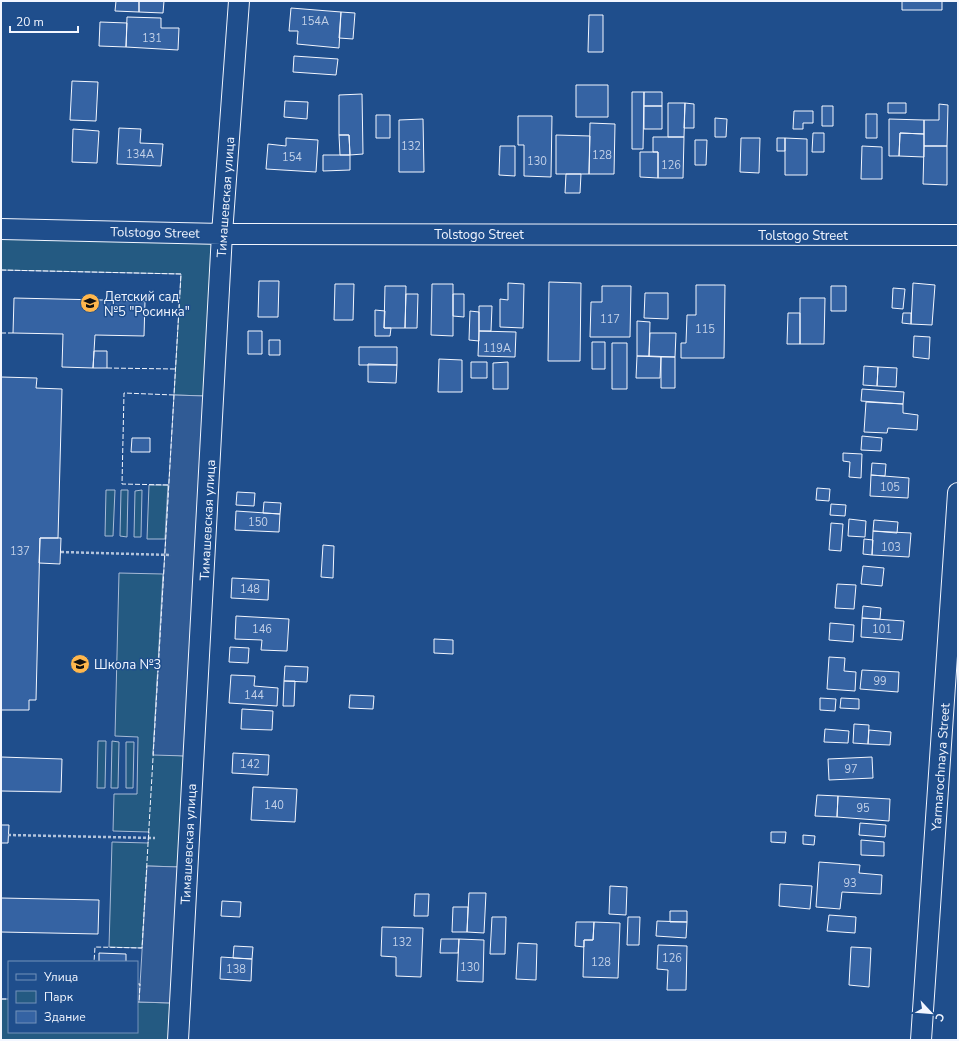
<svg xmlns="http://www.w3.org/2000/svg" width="959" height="1041" font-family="'Nunito Sans',sans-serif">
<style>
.green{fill:#245a82;stroke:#a8bbd7}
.parking{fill:#305b95;stroke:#a8bbd7}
.building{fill:#3563a3;stroke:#f2f6ff}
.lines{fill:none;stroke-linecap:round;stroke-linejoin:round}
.street-casing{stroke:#f2f6ff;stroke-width:22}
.path{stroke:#b3c4dc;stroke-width:2.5;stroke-dasharray:3 2;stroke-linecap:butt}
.street{stroke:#1f4e8c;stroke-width:20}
.fence{stroke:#f2f6ff;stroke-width:1;stroke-dasharray:5 2;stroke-linecap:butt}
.labels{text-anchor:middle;stroke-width:3;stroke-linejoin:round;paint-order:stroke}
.number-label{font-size:11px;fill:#c3d1e8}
.street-label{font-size:13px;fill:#f2f6ff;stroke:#1f4e8c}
.poi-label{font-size:13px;fill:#f2f6ff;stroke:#1f4e8c;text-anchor:start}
</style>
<rect width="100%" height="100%" fill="#1f4e8c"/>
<path class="green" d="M 1,238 L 213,243 L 205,396 L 174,395 L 181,274 L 1,270 Z
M 149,485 L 168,485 L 165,539 L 147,539 Z
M 106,490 L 115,490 L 113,536 L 105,536 Z
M 121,490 L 128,490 L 127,537 L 120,536 Z
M 142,490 L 141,537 L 134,537 L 135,491 Z
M 119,573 L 163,574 L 153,754 L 186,756 L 180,867 L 147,866 L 142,948 L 109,947 L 112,842 L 148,843 L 149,832 L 113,831 L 114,794 L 137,794 L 138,737 L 115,736 Z
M 98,741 L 106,741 L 105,788 L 97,788 Z
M 112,741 L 119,742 L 118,788 L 111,788 Z
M 126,742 L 134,742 L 133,788 L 126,788 Z
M 1,999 L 9,999 L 9,1032 L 137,1032 L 137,1002 L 172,1003 L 170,1040 L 1,1040 Z"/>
<path class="parking" d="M 174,395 L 205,396 L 186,756 L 153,755 Z
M 147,866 L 180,867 L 172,1003 L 139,1002 Z"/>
<path class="building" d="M 116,1 L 139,1 L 139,12 L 115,11 Z
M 139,1 L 164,1 L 163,13 L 139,12 Z
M 902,1 L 942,1 L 942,10 L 902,10 Z
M 291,8 L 341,12 L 339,48 L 297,44 L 298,31 L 289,31 Z
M 341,12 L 355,13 L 353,39 L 339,38 Z
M 589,15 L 603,15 L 603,52 L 588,52 Z
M 127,17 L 161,18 L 161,28 L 179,28 L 178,50 L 126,47 Z
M 100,22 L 127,23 L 126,47 L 99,46 Z
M 294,56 L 338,59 L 336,75 L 293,72 Z
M 72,81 L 98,82 L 96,121 L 70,120 Z
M 576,85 L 608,85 L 608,117 L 576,117 Z
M 632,92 L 644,92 L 643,149 L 632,149 Z
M 644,92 L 662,92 L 662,106 L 644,106 Z
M 362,94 L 363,154 L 350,155 L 349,135 L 339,135 L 339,95 Z
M 285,101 L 308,102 L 307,119 L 284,117 Z
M 668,103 L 685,103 L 684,137 L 668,137 Z
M 685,103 L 694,104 L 694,128 L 684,128 Z
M 888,103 L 906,103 L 906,113 L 888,113 Z
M 939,104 L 948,105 L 947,146 L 924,146 L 924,120 L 939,120 Z
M 644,106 L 662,106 L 662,129 L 644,129 Z
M 822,106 L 833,106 L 833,126 L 822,126 Z
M 794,111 L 813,111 L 813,123 L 803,123 L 803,129 L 793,129 Z
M 866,114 L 877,114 L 877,138 L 866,138 Z
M 376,115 L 390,115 L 390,138 L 376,138 Z
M 518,116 L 552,116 L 551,177 L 524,176 L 524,145 L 518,145 Z
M 715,118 L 727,119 L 726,137 L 715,137 Z
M 423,119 L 424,172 L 399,172 L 399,120 Z
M 889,119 L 924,120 L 924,134 L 900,133 L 899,156 L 889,156 Z
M 590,123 L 615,124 L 614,174 L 589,174 Z
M 119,128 L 141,129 L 140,143 L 163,144 L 161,166 L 117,164 Z
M 73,129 L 99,131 L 97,163 L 72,162 Z
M 813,133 L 824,133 L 824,152 L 812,152 Z
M 900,133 L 924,134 L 924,157 L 899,156 Z
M 339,135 L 349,135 L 350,155 L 340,155 Z
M 556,135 L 590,136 L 589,174 L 556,174 Z
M 653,137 L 684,137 L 683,178 L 658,178 L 658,152 L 653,152 Z
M 286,138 L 318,140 L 316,172 L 266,169 L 268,144 L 286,146 Z
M 741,138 L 760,138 L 759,173 L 740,172 Z
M 777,138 L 785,138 L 785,151 L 777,151 Z
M 785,138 L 807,139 L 807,175 L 785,175 Z
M 695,140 L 707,140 L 706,165 L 695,165 Z
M 500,146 L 515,146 L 515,176 L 499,175 Z
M 862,146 L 882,147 L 882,179 L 861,179 Z
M 924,146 L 947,146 L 947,185 L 923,184 Z
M 640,152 L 658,152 L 658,178 L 640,177 Z
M 323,155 L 350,155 L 350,170 L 323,171 Z
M 566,174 L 581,174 L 580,193 L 565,193 Z
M 259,281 L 279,281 L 278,317 L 258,317 Z
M 549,282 L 581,283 L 580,361 L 548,361 Z
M 508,283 L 524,284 L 523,328 L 500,327 L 500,299 L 508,300 Z
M 913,283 L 935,285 L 932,325 L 911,324 Z
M 335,284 L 354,284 L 353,320 L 334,320 Z
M 432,284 L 453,284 L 453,336 L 431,335 Z
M 696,285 L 725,285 L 724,358 L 681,358 L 681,343 L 686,343 L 687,315 L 696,315 Z
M 385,286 L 406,286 L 405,328 L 384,328 Z
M 602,286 L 631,286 L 630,337 L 590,337 L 591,302 L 602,302 Z
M 831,286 L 846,286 L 846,311 L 831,311 Z
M 893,288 L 905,289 L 903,309 L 892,308 Z
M 645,293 L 668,293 L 668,319 L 644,318 Z
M 406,294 L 418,294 L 417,328 L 405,328 Z
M 453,294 L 464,294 L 464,317 L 453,316 Z
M 14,298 L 145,301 L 144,336 L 95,335 L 93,368 L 62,367 L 63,334 L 13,333 Z
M 800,298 L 825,298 L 824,344 L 800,344 Z
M 479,306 L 492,306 L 491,331 L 479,331 Z
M 375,310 L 385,311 L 384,328 L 391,328 L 390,336 L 375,336 Z
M 470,311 L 479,312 L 479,341 L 469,340 Z
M 788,313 L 800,313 L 800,344 L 787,344 Z
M 903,313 L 911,313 L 911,324 L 902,323 Z
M 637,321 L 650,322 L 649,356 L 637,356 Z
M 248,331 L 262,331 L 262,354 L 248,354 Z
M 479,331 L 516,332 L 515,357 L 478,356 Z
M 650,333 L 676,333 L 675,357 L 649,356 Z
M 914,336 L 930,337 L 929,359 L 913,357 Z
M 269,340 L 280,340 L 280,355 L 269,355 Z
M 592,342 L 605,342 L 605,369 L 592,369 Z
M 612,343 L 627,343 L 627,389 L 612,389 Z
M 359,347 L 397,347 L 397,365 L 359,365 Z
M 94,351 L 107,351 L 107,368 L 93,368 Z
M 637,356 L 661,357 L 660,378 L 636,378 Z
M 661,357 L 675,357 L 675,388 L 661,388 Z
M 439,359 L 462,360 L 462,392 L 438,392 Z
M 471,362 L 487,362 L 487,378 L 471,378 Z
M 508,362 L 508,389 L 493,389 L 493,363 Z
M 368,364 L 397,365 L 396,383 L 368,382 Z
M 864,366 L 878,367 L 877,386 L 863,385 Z
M 878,367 L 897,368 L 896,387 L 877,386 Z
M 1,377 L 37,378 L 36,388 L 62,389 L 58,538 L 40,538 L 36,700 L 29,700 L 29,710 L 1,710 Z
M 862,389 L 904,392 L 903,404 L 861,401 Z
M 866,402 L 903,404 L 903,413 L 918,415 L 917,430 L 888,428 L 887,433 L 864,432 Z
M 862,436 L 882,438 L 881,451 L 861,450 Z
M 132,438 L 150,438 L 150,452 L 131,452 Z
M 843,453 L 862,454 L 861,478 L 849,477 L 850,462 L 843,461 Z
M 872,463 L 886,464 L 885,476 L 871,475 Z
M 871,475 L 909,478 L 908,498 L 870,496 Z
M 817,488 L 830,489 L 829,501 L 816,500 Z
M 237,492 L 255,493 L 254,506 L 236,505 Z
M 264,502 L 281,503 L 280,514 L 263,513 Z
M 831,504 L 846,505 L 845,516 L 830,515 Z
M 236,511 L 280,514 L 279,532 L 235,530 Z
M 849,519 L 866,521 L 865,537 L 848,536 Z
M 874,520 L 898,522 L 897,533 L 873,531 Z
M 831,523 L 843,524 L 841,551 L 829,550 Z
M 873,531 L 911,533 L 909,557 L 872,555 Z
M 40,538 L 61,538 L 60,564 L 39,563 Z
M 864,539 L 873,540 L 872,555 L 863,554 Z
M 323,545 L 334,546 L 333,578 L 321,577 Z
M 863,566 L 884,568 L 882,586 L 861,584 Z
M 232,578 L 269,580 L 268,600 L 231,598 Z
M 837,584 L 856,585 L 854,609 L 835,608 Z
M 863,606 L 881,608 L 880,619 L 862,618 Z
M 236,616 L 289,619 L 287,651 L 261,650 L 262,640 L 235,639 Z
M 862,618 L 904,621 L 902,640 L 861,637 Z
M 830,623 L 854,625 L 853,642 L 829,640 Z
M 434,639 L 453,640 L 453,654 L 434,653 Z
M 230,647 L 249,648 L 248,663 L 229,662 Z
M 829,657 L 845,658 L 844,671 L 856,672 L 855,691 L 827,689 Z
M 285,666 L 308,667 L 307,682 L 284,681 Z
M 862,670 L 899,672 L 898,692 L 860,689 Z
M 231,675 L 255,676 L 254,686 L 278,688 L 277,706 L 229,703 Z
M 284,681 L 295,681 L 294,706 L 283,706 Z
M 350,695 L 374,696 L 373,709 L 349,708 Z
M 820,698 L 836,699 L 835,711 L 820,710 Z
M 841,698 L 859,699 L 859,709 L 840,708 Z
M 242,709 L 273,711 L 272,730 L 241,729 Z
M 854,724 L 869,725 L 868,744 L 853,743 Z
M 825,729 L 849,731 L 848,743 L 824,742 Z
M 869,730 L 891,732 L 890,745 L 868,744 Z
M 233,753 L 269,755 L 268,775 L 232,773 Z
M 1,757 L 62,759 L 61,792 L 1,791 Z
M 872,757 L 873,778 L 829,780 L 828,759 Z
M 253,787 L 297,789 L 295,822 L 251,820 Z
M 817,795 L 838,796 L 837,817 L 815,816 Z
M 838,796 L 890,799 L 889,821 L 837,817 Z
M 860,823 L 886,825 L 885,837 L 859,835 Z
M 1,825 L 9,825 L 8,843 L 1,843 Z
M 771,832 L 786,832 L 785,843 L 771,842 Z
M 803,835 L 815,836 L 814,845 L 803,844 Z
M 861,840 L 884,842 L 884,856 L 861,855 Z
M 819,862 L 860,865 L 859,873 L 882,875 L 881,894 L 842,892 L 840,909 L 816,907 Z
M 780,884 L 812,886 L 810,909 L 779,906 Z
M 610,886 L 627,887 L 626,915 L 609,914 Z
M 469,893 L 486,893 L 484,933 L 467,932 Z
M 415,894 L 429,894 L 428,916 L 414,916 Z
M 1,898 L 99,900 L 98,934 L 1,932 Z
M 222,901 L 241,902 L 240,917 L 221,916 Z
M 453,907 L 468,907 L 467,932 L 452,932 Z
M 670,911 L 687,911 L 687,922 L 670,922 Z
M 829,915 L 856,917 L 855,933 L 827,931 Z
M 492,917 L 506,917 L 505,954 L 490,954 Z
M 628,917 L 640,917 L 639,945 L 627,945 Z
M 657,921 L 687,922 L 686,938 L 656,936 Z
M 576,922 L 594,922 L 593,940 L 584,940 L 584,947 L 575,946 Z
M 594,922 L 620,923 L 618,978 L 583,977 L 584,940 L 593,940 Z
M 382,927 L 423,928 L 421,977 L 396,976 L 396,957 L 381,956 Z
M 441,939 L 459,939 L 458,953 L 440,953 Z
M 459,939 L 484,940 L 483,982 L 457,981 Z
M 518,943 L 537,944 L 536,980 L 516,979 Z
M 658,945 L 687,946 L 686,990 L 667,990 L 668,970 L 657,969 Z
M 234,946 L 253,947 L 252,959 L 233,958 Z
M 851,947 L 871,948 L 869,987 L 849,985 Z
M 99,953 L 126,954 L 126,962 L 99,962 Z
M 221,957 L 252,959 L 251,981 L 220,979 Z"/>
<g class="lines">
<defs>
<path id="street" d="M 1,229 L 222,234 L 958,235
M 178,1040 L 222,234 L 239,1
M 921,1040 L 958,493"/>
</defs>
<use href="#street" class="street-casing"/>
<path class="path" d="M 61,552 L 171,555
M 8,835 L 155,838"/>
<use href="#street" class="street"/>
<path class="fence" d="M 1,270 L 181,274 L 142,948 L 95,947 L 94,962
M 1,333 L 13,333
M 107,368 L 175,369
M 168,485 L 122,484 L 124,393 L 174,395
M 137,984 L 140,984 L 139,1002 L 137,1002
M 1,999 L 9,999"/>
</g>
<defs>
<symbol id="school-disc" viewBox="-11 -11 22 22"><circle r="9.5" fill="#ffb74d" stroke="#1f4e8c"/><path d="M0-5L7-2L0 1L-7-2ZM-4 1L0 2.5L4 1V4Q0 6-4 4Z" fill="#111"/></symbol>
</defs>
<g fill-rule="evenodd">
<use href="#school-disc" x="79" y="292" width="22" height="22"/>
<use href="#school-disc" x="69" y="653" width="22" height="22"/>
</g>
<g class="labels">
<g class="number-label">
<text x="315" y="25">154А</text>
<text x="152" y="42">131</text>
<text x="411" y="150">132</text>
<text x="140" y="158">134А</text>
<text x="602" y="159">128</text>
<text x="292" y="161">154</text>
<text x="537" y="165">130</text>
<text x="671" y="169">126</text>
<text x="610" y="323">117</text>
<text x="705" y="333">115</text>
<text x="497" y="352">119А</text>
<text x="890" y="491">105</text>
<text x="258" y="526">150</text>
<text x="891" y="551">103</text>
<text x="20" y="555">137</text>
<text x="250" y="593">148</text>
<text x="262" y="633">146</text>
<text x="882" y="633">101</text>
<text x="880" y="685">99</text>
<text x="254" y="699">144</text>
<text x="250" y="768">142</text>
<text x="851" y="773">97</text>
<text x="274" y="809">140</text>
<text x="863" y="812">95</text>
<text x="850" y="887">93</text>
<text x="402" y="946">132</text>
<text x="672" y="962">126</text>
<text x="601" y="966">128</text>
<text x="470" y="971">130</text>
<text x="236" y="973">138</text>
</g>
<g class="street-label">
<text transform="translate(225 197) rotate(-86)" y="5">Тимашевская улица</text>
<text transform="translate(155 232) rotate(1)" y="5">Tolstogo Street</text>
<text x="479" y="239">Tolstogo Street</text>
<text x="803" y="240">Tolstogo Street</text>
<text transform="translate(207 520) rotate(-87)" y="5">Тимашевская улица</text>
<text transform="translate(940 767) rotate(-86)" y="5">Yarmarochnaya Street</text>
<text transform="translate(188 844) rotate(-87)" y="5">Тимашевская улица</text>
</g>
<g class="poi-label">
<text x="104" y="301">Детский сад<tspan x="104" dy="15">№5 "Росинка"</tspan></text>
<text x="94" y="669">Школа №3</text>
</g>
</g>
<rect width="959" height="1041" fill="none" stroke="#f2f6ff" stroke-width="4"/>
<rect x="8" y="961" width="130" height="72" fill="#1f4e8c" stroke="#7391ba"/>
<rect x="16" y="974" width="20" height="6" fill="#1f4e8c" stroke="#7391ba"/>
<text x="44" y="981" font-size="12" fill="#f2f6ff">Улица</text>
<rect x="16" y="991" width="20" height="12" fill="#245a82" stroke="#7391ba"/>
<text x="44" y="1001" font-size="12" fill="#f2f6ff">Парк</text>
<rect x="16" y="1011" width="20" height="12" fill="#3563a3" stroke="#7391ba"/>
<text x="44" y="1021" font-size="12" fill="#f2f6ff">Здание</text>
<g transform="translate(931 1013) rotate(116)" stroke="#1f4e8c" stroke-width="3" paint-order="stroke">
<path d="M0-3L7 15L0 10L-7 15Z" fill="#f2f6ff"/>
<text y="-6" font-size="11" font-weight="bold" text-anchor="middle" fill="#f2f6ff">С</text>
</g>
<path d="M10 26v6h68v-6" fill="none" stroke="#f2f6ff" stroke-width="2"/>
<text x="16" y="26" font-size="12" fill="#f2f6ff" stroke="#1f4e8c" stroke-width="3" paint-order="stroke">20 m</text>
</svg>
